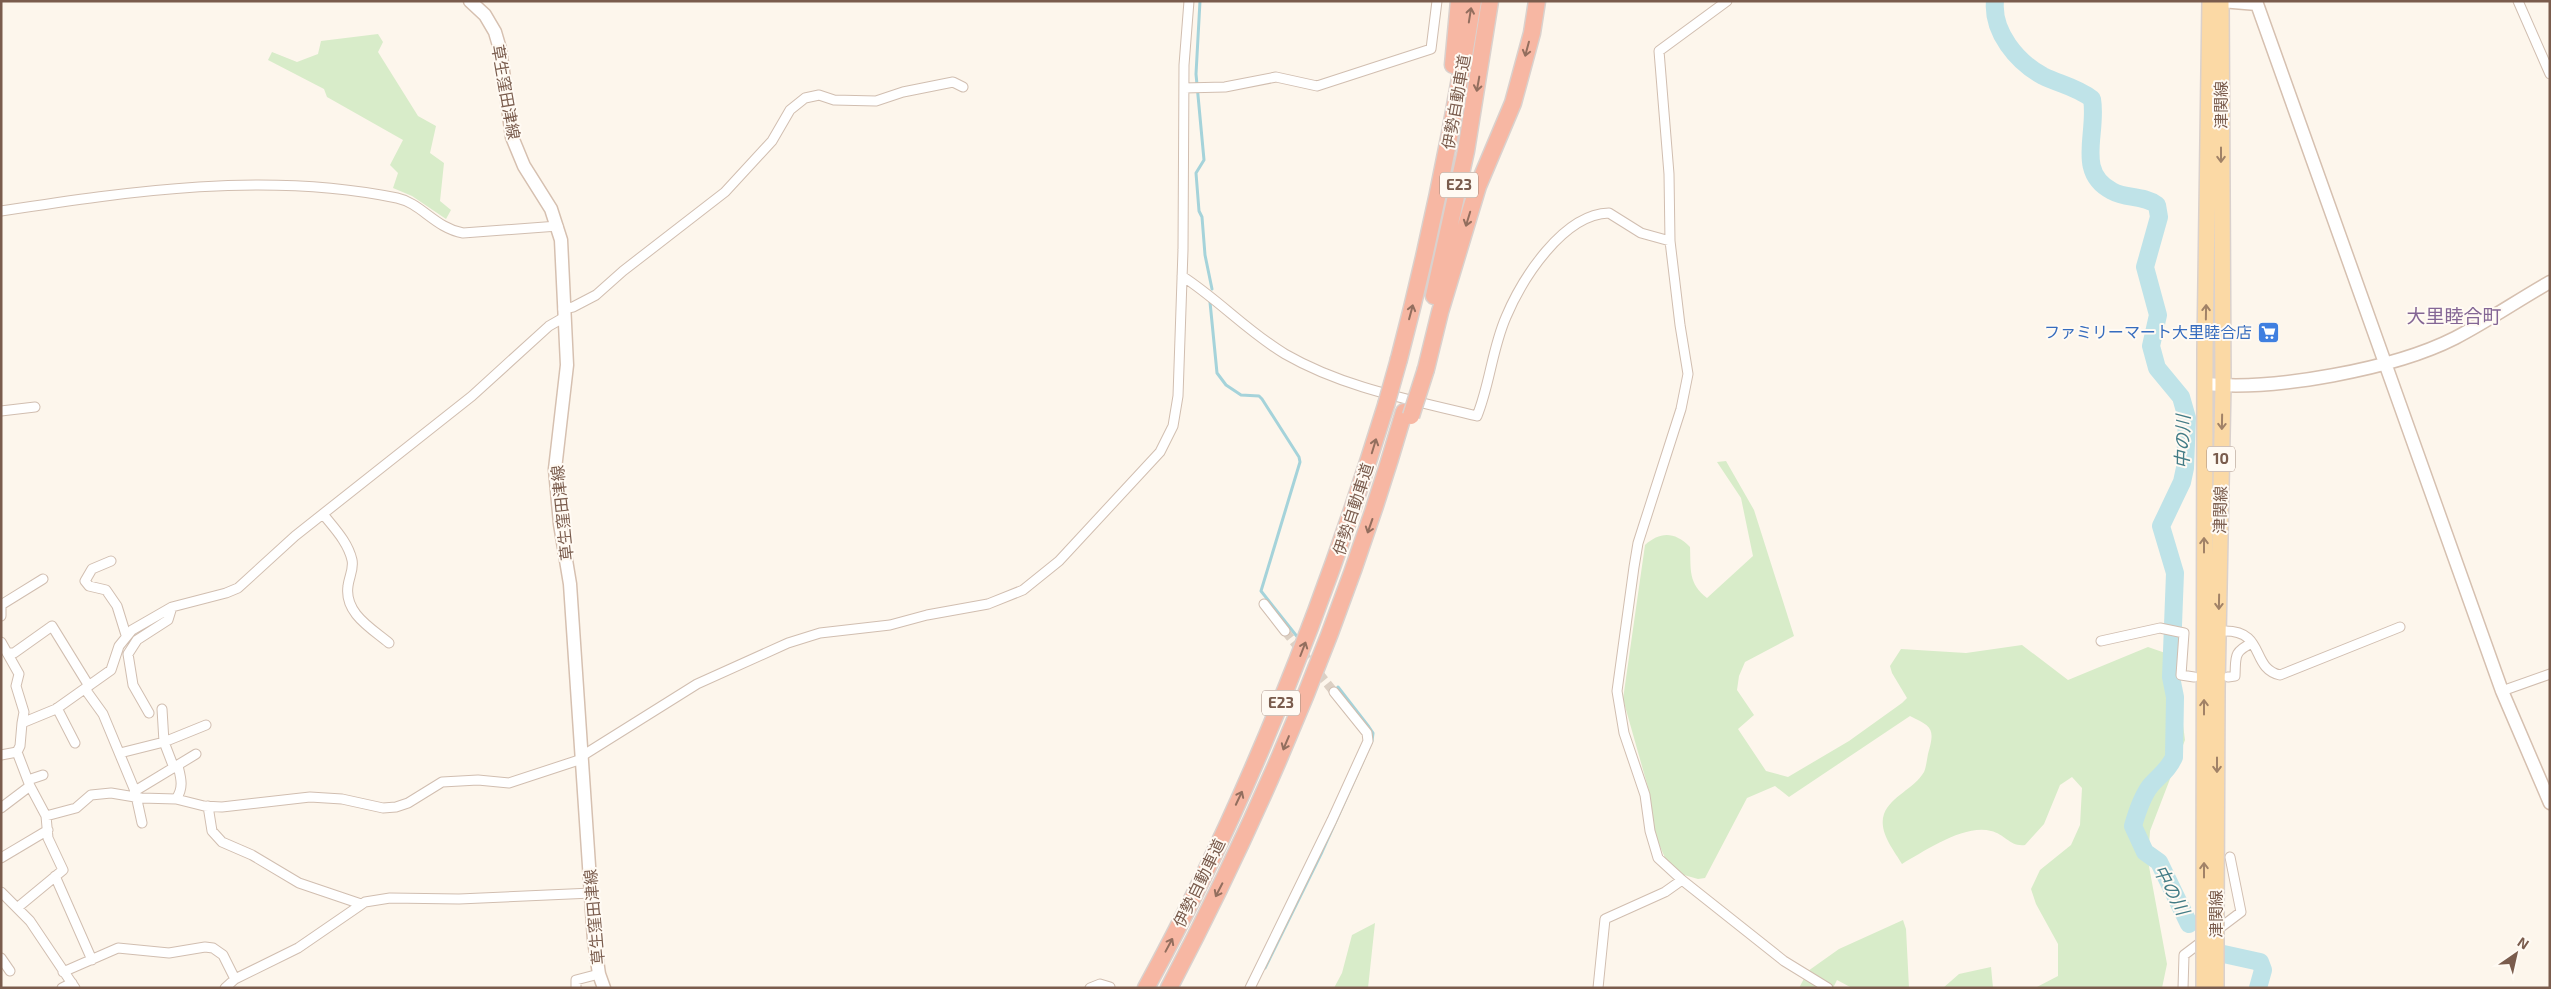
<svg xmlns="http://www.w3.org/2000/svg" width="2551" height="989" font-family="'Exo 2','Noto Sans JP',sans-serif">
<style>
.green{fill:#d8ecc9}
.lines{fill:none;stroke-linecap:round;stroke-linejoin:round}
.stream{stroke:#a5d3da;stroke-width:3}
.river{stroke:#bfe3e8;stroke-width:18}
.street-tunnel{stroke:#dcd0c4;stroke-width:9;stroke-dasharray:9 4.5;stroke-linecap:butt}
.street-casing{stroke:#d1beb0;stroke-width:11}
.secondary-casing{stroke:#d6c0b0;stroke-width:15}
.primary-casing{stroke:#dad1cd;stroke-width:18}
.highway-casing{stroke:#dad1cd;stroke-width:19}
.street{stroke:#fff;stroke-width:9}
.secondary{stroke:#fff;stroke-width:12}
.primary{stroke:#fbd9a5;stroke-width:15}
.highway{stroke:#f7b7a3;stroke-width:16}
.primary-bridge-casing{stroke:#dad1cd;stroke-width:18;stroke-linecap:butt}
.highway-bridge-casing{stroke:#dad1cd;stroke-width:19;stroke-linecap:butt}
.primary-bridge{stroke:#fbd9a5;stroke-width:15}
.highway-bridge{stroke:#f7b7a3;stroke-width:16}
.oneway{stroke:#936e5e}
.oneway2{stroke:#a18267}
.labels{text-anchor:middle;stroke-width:4;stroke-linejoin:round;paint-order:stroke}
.shield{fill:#fffaf3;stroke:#a28b7f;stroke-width:1}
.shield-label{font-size:15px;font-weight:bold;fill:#7a5c4d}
.street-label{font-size:16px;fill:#7a5c4d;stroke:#fffaf3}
.shop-label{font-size:16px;fill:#366cbe;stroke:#fffaf3;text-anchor:end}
.water-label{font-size:18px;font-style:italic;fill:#437c86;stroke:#fffaf3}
.quarter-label{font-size:19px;fill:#846695;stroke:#fffaf3}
</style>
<rect width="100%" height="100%" fill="#fdf6ec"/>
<path class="green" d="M 378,34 L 383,42 L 378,52 L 418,116 L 436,126 L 430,153 L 444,163 L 440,201 L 451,210 L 446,219 L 412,196 L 393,188 L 398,173 L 390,165 L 403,140 L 327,97 L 324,89 L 268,60 L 272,52 L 297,62 L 318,54 L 321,41 Z
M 1726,461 L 1754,510 L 1794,636 L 1745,662 L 1739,676 L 1737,690 L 1754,715 L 1738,729 L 1766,771 L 1788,777 L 1849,741 L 1902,703 L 1907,698 L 1892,673 L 1890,666 L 1901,649 L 1966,653 L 2022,645 L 2068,680 L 2148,647 L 2174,656 L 2185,740 L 2150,831 L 2148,861 L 2167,964 L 2162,988 L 2035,988 L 2058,976 L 2058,944 L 2036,904 L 2031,889 L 2040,870 L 2071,845 L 2080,825 L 2082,788 L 2072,777 L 2060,785 L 2044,824 L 2025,845 C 2010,847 2005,834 1991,831 C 1964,824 1925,851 1902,864 C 1894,850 1878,832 1884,814 C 1891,796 1914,789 1924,772 C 1926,768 1927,759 1928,754 C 1935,729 1933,727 1910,716 L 1789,797 L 1775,786 L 1747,798 L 1705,878 L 1698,879 L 1684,875 L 1666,860 L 1654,833 L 1649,791 L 1623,699 L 1645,545 C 1660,532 1674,531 1690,547 C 1691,570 1688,583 1707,598 L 1753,556 L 1741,498 L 1717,462 Z
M 1903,920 L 1906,929 L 1909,988 L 1852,988 L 1837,980 L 1833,988 L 1799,988 L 1808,971 L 1839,949 Z
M 1375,923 L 1368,988 L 1334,988 L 1342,973 L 1352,935 Z
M 1991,967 L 1993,988 L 1943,988 L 1959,974 Z"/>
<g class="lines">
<path class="stream" d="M 1200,1 L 1196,74 L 1204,160 L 1196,173 L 1199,211 L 1202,217 L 1205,255 L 1212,289
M 1210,302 L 1217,373 L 1226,385 L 1241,395 L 1259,396 L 1262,399 L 1299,457 L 1300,462 L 1261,591 L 1299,639
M 1265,968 L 1322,852 L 1372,741 L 1373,733 L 1369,727 L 1338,687"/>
<path class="river" d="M 1995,1 C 1992,32 2017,62 2043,76 C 2059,84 2077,87 2092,99 C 2098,133 2075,172 2112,191 C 2126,199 2143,195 2157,205 L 2159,217 L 2145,267 L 2158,315 L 2151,346 L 2157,368 L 2181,397 L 2187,418 L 2185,468 L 2182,482 L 2161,526 L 2175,573 L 2171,677 L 2175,697 L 2174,757 C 2169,769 2160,775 2151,785 C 2142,796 2137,812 2133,826 L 2145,852 L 2159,862 L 2189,924
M 2219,953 L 2260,962 L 2263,970 L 2258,988"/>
<path class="street-tunnel" d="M 1285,631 L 1334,692"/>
<defs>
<path id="street" d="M 1727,1 L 1659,51 L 1669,174 L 1670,241 L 1680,325 L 1688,374 L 1681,409 L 1638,543 L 1634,567 L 1617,691 L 1624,733 L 1645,795 L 1650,831 L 1658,858 L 1682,880 L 1784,961 L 1828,988
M 2518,1 L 2550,74
M 1184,88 L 1225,87 L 1276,77 L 1317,86 L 1431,49 L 1437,1
M 1,211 C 132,191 266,171 397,198 C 421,203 435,228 463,233 L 558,226
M 1182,276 C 1219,300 1248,332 1285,354 C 1344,388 1412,400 1477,416 C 1490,384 1492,349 1506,317 C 1522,279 1563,214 1609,213 L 1641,233 L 1670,241
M 563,309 L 573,307 L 596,295 L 623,271 L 725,192 L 772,141 L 790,110 L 805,98 L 819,95 L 834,100 L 876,101 L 903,92 L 953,82 L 963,87
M 1,411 L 35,407
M 323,514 C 334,528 348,542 352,560 C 354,569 349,577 348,586 C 344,613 371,628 389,643
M 111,561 L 92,569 L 85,581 L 89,586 L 106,590 L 117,606 L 126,635
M 1264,604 L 1285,631
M 1,605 L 43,579
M 1,606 L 1,616
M 2225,631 C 2266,631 2250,668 2280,675 L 2400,627
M 2101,641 L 2160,628 L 2184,633 L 2181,675 L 2194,677
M 1,642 L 19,674 L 16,686 L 24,712 L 22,723
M 7,653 L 14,653 L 52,626 L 89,686
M 2228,677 L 2235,676 C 2236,657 2233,652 2252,643
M 85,689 L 103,714 L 135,791 L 142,823
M 2502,691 L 2550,674
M 57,708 L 75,743
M 162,709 L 164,742 L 174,768
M 149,713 L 133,685 L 128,654 L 137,640 L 168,620 L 172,607
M 17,752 L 30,786 L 46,816 L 48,838 L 63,870 L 17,908
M 120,753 L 164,742 L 206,725
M 1,755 L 17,752 L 20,746 L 22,723 L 56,709 L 111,670 L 119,646 L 132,630 L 172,607 L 226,593 L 238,588 L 295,536 L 472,396 L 549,326 L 563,318
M 582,756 L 697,684 L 788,643 L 820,633 L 890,625 L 927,615 L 988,604 L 1023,590 L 1059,561 L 1160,452 L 1173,426 L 1178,396 L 1183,250 L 1184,65 L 1189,1
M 28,780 L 43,775
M 135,791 L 196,754
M 176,799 C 184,788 181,778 178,766
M 208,806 L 212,831 L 222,842 L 252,855 L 299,883 L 361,904
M 1,808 L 30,786
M 46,816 L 76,808 L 91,795 L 111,793 L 141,798 L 176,799 L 204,806 L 222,807 L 310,797 L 342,799 L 383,808 L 396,807 L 408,803 L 442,782 L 478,780 L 509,783 L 582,759
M 1,858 L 48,830
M 55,876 L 92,960
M 1,892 L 30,921 L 75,988
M 1,958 L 10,971
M 63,972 L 118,948 L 169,953 L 205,947 L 213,948 L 223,955 L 235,979
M 62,988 L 72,983
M 225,988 L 235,979 L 298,948 L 365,902 L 390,898 L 459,899 L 592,893
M 576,988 L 576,980 L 599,974
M 1090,988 L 1100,984 L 1110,987
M 1250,988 L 1332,820 L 1368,741 L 1367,733 L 1334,692
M 1598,988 L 1605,919 L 1665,892 L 1682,880
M 2183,988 L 2184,955 L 2241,912 L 2230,857"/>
<path id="secondary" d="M 470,1 L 485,15 L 495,32 L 500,49 L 512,137 L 524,166 L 551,209 L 561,240 L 567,365 L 555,469 L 560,524 L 570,584 L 594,940 L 599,974 L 604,988
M 2221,1 L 2257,4 L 2502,691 L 2550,803
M 2206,384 C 2274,391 2394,369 2455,338 C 2488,321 2518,300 2550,282"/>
<path id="primary" d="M 2216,916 L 2217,689 L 2223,385 L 2221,1
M 2204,919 L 2205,350 L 2210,1
M 2204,988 L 2204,959
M 2216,988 L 2216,962"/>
<path id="highway" d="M 1453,65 L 1459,1
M 1434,296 L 1466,151 L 1490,1
M 1399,359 C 1430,241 1454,122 1473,1
M 1426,369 L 1440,312 L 1478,186 L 1513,103 L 1532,33 L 1537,1
M 1146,988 C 1247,803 1324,606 1386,405
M 1169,988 C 1266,804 1346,612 1404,412"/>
</defs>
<use href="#street" class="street-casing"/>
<use href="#secondary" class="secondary-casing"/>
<use href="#primary" class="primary-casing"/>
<use href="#highway" class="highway-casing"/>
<use href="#street" class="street"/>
<use href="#secondary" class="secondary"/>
<use href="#primary" class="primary"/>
<use href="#highway" class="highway"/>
<defs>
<path id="primary-bridge" d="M 2204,959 L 2204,919
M 2216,962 L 2216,916"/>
<path id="highway-bridge" d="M 1386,405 L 1399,359
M 1411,416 L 1426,369"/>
</defs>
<use href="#primary-bridge" class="primary-bridge-casing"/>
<use href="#highway-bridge" class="highway-bridge-casing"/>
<use href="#primary-bridge" class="primary-bridge"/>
<use href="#highway-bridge" class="highway-bridge"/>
</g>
<defs><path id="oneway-shaft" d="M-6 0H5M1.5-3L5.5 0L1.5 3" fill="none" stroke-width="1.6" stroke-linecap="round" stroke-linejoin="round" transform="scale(1.25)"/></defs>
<g class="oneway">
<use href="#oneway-shaft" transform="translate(1470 15) rotate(-81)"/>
<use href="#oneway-shaft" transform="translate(1527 49) rotate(105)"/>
<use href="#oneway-shaft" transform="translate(1478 84) rotate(100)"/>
<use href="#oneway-shaft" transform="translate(1468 219) rotate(107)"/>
<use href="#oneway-shaft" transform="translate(1411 312) rotate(-75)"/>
<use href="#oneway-shaft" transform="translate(1374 446) rotate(-73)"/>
<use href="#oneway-shaft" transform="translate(1370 526) rotate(109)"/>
<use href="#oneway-shaft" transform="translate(1303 649) rotate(-69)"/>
<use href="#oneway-shaft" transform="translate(1286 743) rotate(113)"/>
<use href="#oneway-shaft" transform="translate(1239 798) rotate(-65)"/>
<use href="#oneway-shaft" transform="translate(1219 890) rotate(117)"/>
<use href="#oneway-shaft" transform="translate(1169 945) rotate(-62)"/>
</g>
<g class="oneway2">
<use href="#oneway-shaft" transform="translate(2221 155) rotate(90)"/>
<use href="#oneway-shaft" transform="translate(2206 312) rotate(-89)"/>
<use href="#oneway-shaft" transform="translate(2222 422) rotate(91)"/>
<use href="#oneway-shaft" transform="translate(2204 545) rotate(-90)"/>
<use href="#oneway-shaft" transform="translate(2219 602) rotate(91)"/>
<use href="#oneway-shaft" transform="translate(2204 707) rotate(-90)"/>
<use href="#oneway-shaft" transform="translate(2217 765) rotate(90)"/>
<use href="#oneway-shaft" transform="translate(2204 870) rotate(-90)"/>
</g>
<defs>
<symbol id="supermarket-square" viewBox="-11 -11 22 22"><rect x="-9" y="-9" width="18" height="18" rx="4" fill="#3f7fe0" stroke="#fffaf3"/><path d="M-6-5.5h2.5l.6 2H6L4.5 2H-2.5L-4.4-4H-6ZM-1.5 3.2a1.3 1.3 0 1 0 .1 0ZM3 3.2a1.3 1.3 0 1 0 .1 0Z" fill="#fff"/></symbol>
</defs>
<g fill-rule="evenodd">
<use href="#supermarket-square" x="2256" y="320" width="25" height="25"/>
</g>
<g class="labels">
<g class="shield">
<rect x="1440" y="172.5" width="38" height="25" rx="4"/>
<rect x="2207" y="446.5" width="28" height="25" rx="4"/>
<rect x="1262" y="690.5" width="38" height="25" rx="4"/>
</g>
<g class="shield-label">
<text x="1459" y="190">E23</text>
<text x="2221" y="464">10</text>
<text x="1281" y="708">E23</text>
</g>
<g class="street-label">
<text transform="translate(506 92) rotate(80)" y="6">草生窪田津線</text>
<text transform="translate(1456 102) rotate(-80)" y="6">伊勢自動車道</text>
<text transform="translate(2221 105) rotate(-90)" y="6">津関線</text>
<text transform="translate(1353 509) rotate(-72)" y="6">伊勢自動車道</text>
<text transform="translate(2220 510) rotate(-89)" y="6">津関線</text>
<text transform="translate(562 513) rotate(-96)" y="6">草生窪田津線</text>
<text transform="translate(1199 883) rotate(-64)" y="6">伊勢自動車道</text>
<text transform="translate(2216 914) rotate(-90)" y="6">津関線</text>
<text transform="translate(594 917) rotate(-95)" y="6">草生窪田津線</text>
</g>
<g class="shop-label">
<text x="2252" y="338">ファミリーマート大里睦合店</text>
</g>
<g class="water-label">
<text transform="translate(2183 442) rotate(-89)" y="6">中の川</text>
<text transform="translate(2171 890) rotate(62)" y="6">中の川</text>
</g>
<g class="quarter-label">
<text x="2454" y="323">大里睦合町</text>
</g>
</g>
<rect width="2551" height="989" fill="none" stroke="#7a5c4d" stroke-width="5"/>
<g transform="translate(2516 954) rotate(34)" stroke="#fffaf3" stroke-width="4" paint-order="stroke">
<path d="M0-4L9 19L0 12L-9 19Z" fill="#7a5c4d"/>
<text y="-8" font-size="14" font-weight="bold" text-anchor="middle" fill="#7a5c4d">N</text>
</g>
</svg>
